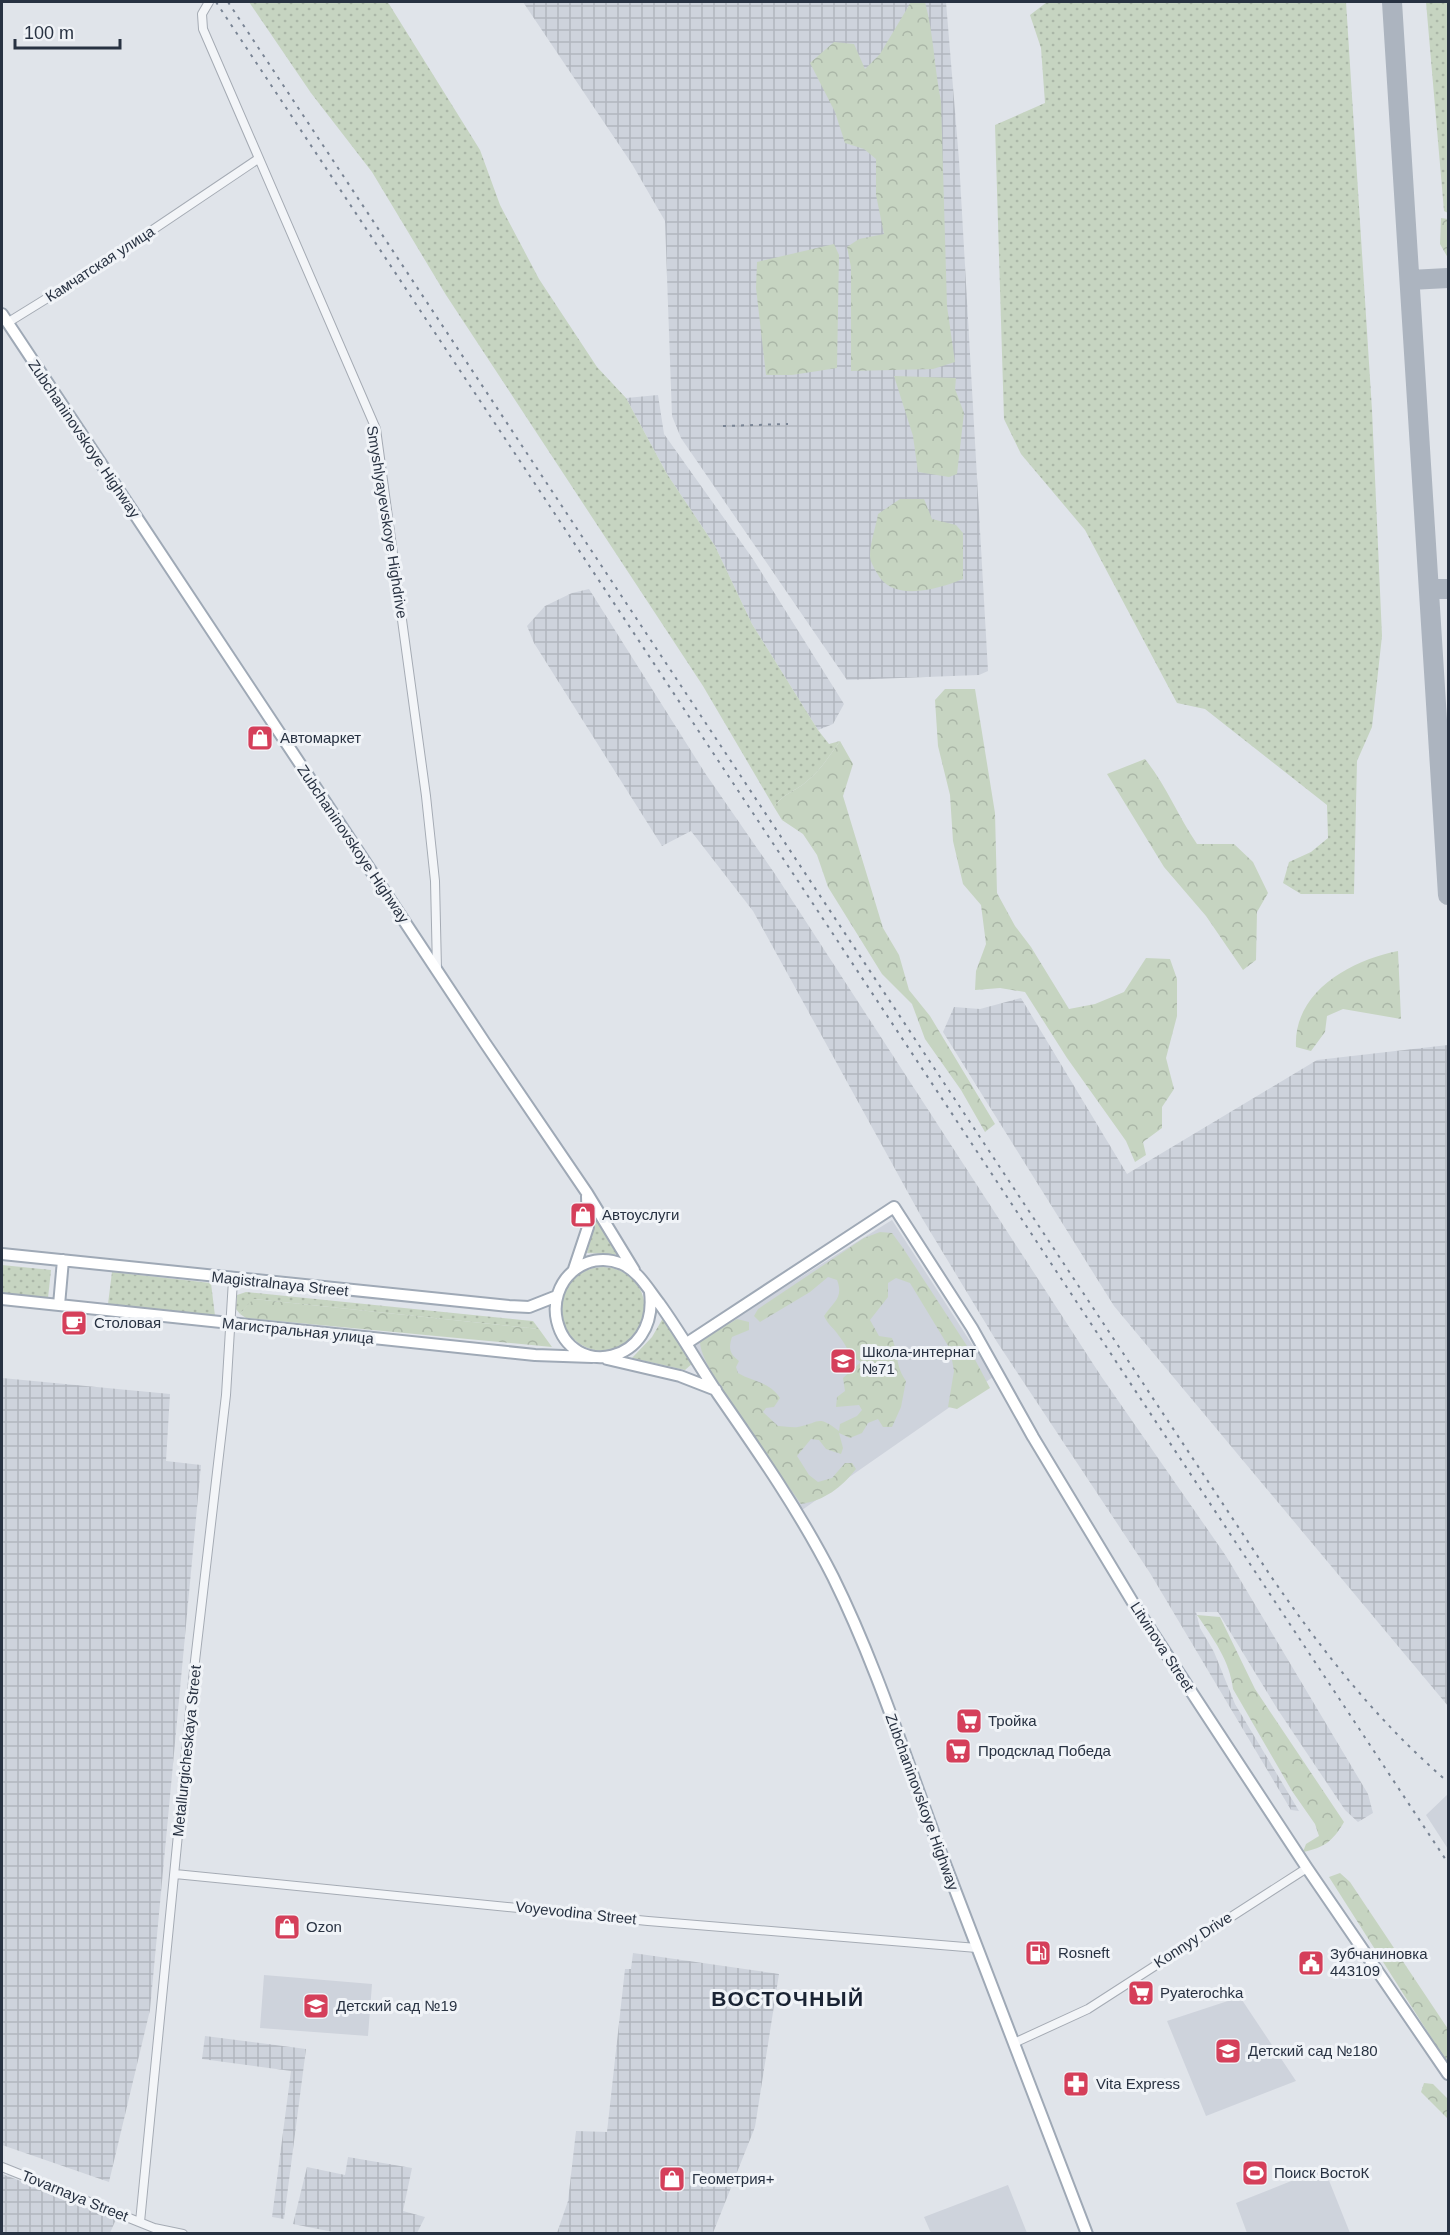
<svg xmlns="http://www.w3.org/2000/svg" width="1450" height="2235" font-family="Helvetica,sans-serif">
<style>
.built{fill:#ced3dc}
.industrial{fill:url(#industrial-grid)}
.grass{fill:url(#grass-dots)}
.forest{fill:url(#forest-crowns)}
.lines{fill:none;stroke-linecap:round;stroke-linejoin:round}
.taxiway{stroke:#acb4bf;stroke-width:20}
.tertiary-casing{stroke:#a5abb4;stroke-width:10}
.primary-casing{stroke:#9fa9b6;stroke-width:14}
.tertiary{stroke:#f3f5f8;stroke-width:8}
.primary{stroke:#fff;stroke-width:10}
.rail{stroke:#798494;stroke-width:2;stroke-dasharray:3 6;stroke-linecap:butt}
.labels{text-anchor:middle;stroke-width:6;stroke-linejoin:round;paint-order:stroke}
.street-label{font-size:15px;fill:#283242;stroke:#f0f3f7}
.poi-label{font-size:15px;fill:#283242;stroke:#f0f3f7;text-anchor:start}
.district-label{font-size:21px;font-weight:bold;letter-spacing:1.5px;fill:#1a2333;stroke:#f0f3f7}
</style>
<defs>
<pattern id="industrial-grid" width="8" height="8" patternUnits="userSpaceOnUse" patternTransform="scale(1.5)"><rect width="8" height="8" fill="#ced3dc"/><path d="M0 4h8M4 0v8" fill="none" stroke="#b1b6be"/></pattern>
<pattern id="grass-dots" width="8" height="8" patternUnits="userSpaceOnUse" patternTransform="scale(1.5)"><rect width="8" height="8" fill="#c6d4c1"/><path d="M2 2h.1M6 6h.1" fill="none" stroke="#aab6a7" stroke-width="1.8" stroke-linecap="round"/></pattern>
<pattern id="forest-crowns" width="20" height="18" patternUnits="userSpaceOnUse" patternTransform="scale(1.5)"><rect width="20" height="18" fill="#c6d4c1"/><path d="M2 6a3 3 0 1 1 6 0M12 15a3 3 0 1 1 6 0" fill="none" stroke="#aab6a7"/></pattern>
</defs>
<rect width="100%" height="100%" fill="#e0e4ea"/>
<path class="built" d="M 892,1220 L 993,1377 L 802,1510 L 692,1345 Z
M 1448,1794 L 1448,1849 L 1426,1815 Z
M 264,1975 L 372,1984 L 368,2036 L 260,2028 Z
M 1240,1997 L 1296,2081 L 1206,2116 L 1167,2021 Z
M 1324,2168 L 1350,2233 L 1247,2233 L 1236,2203 Z
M 1008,2185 L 1027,2233 L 931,2233 L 924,2217 Z"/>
<path class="industrial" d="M 523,2 L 946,2 L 959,160 L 988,671 L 979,675 L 847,680 L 681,438 L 672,416 L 665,221 L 632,164 Z
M 658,395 L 664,434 L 753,559 L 844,704 L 833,724 L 818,730 L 752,624 L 715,546 L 667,474 L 626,398 Z
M 589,589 L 705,773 L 775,874 L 1101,1376 L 1226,1556 L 1368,1794 L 1373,1813 L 1358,1822 L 1345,1810 L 1278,1710 L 1218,1612 L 1196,1612 L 1200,1628 L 1214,1652 L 1235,1704 L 1299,1811 L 1291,1810 L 1150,1573 L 997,1342 L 922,1218 L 753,911 L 691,831 L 662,846 L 534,643 L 527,626 L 545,606 L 572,593 Z
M 1021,998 L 1127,1174 L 1317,1060 L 1448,1045 L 1448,1706 L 1114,1306 L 943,1032 L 954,1007 L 980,1009 Z
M 2,1378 L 170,1394 L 166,1461 L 201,1465 L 150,2010 L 109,2182 L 2,2145 Z
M 633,1953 L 779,1974 L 755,2127 L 713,2233 L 557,2233 L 568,2201 L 576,2131 L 607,2132 L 625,1969 L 631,1969 Z
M 205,2036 L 306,2049 L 284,2219 L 272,2217 L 291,2071 L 202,2059 Z
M 348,2157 L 412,2168 L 403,2211 L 425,2217 L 417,2233 L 338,2233 L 293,2224 L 307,2167 L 345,2175 Z
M 2,2174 L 117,2217 L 110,2233 L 2,2233 Z"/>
<path class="grass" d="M 249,2 L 387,2 L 389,4 L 480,150 L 500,205 L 539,279 L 597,367 L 626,398 L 667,474 L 715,546 L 752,624 L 818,730 L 829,744 L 840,741 C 830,755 821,770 807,781 C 795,792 785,792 774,807 L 703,686 L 446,295 L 372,172 L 311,93 Z
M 1047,2 L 1346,2 L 1372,410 L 1382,636 L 1372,727 L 1357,761 L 1354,894 L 1301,894 L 1283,883 L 1289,862 L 1311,852 L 1328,838 L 1327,805 L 1205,709 L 1177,703 L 1085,530 L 1021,454 L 1004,419 L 995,125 L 1045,103 L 1041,48 L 1030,15 Z
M 1426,2 L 1448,2 L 1448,213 L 1444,211 Z
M 595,1220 L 599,1222 L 621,1255 L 587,1253 Z
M 2,1265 L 51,1270 L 48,1298 L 2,1293 Z
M561 1309a42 42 0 1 1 84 0a42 42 0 1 1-84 0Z
M 112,1272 L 211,1283 L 215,1316 L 108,1304 Z
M 246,1292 L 522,1320 L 533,1321 L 539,1329 L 254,1299 L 240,1314 L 236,1309 L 237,1295 Z
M 663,1318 L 693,1363 L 685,1370 L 632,1358 L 652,1337 Z"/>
<path class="forest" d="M 911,2 L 925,2 C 934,35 934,68 941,101 L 947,306 L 955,362 L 933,369 L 851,371 L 851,267 L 847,247 L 859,239 L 884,234 L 876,195 L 876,159 L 864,149 L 845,143 L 835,112 L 810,63 L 834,42 L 854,44 L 865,69 L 880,54 Z
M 1441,218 L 1448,219 L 1448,258 L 1440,244 Z
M 834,244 L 839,255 L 837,368 L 792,375 L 766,375 L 756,288 L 757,262 Z
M 894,376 L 956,378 L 955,389 L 964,413 L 957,474 L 949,477 L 918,472 L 913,436 Z
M 900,499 L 924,499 L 932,519 L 956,525 L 963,533 L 963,579 C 939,589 892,603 877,573 C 874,568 870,561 870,556 C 870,542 876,527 878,514 Z
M 945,689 L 975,689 L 995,813 L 997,893 L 1015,926 L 1031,947 L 1069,1009 L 1095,1004 L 1124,992 L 1146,958 L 1170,959 L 1177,979 L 1177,1016 L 1166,1058 L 1174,1089 L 1162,1107 L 1162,1128 L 1143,1142 L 1146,1155 L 1135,1162 L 1126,1141 L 1067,1058 L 1025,992 L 1000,988 L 975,990 L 976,971 L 986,944 L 981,905 L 963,884 L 953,841 L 950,795 L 938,746 L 935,700 Z
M 840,741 L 853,764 L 843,796 L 883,928 L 899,955 L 909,990 L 930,1016 L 995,1124 L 985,1132 L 961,1090 L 925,1039 L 912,1004 L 882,974 L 828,887 L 817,855 L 803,834 L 782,820 L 774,807 C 785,792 795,792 807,781 C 821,770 830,755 840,741 Z
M 1145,759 C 1166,785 1178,816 1197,844 L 1234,844 L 1253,862 L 1268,893 L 1257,912 L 1256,960 L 1243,970 L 1206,916 L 1164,867 L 1107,774 Z
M 1398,951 L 1401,1019 L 1343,1009 L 1327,1016 L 1325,1032 L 1311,1051 L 1296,1047 C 1293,992 1351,960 1398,951 Z
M 880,1232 L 892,1233 L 903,1248 L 971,1352 L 990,1388 L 957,1409 L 948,1407 L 954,1371 L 950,1349 L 910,1283 L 896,1278 L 888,1283 L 888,1297 L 870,1320 L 879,1336 L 892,1338 C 899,1356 895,1365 906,1381 L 901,1407 L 892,1427 L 883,1427 L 878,1419 L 868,1423 L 862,1433 L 850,1438 L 839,1433 L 843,1448 L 841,1454 L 826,1449 L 819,1440 L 811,1439 L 797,1456 L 809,1475 L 818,1482 L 832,1478 L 845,1463 L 852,1463 L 856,1469 C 842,1487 824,1501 801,1504 C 782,1476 698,1368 700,1341 L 737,1319 L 749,1322 L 749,1330 L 732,1337 C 728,1349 730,1354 739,1361 L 736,1367 L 738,1373 C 753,1382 769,1381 780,1398 L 774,1407 L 766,1408 L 763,1412 L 778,1426 C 785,1426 792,1428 798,1427 C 820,1423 817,1414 839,1431 L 840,1424 L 857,1416 L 862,1410 L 859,1405 L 836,1407 L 837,1397 L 845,1391 L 843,1378 L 861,1362 C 847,1354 848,1347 839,1336 C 834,1328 828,1325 824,1316 C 833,1302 844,1298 837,1280 L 828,1277 L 810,1292 L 760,1322 L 754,1316 L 758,1309 L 864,1238 Z
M 253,1299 L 539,1329 L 552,1347 L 246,1318 L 240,1314 Z
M 1197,1615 L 1220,1617 L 1255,1689 L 1344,1822 C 1333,1841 1324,1848 1303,1852 L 1306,1844 L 1319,1836 L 1315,1824 L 1292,1791 L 1233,1689 C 1230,1661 1213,1638 1197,1615 Z
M 1340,1873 L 1350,1882 L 1448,2029 L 1448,2064 L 1329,1877 Z
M 1424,2083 L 1433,2084 L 1448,2099 L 1448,2119 L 1421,2092 Z"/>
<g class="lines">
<path class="taxiway" d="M 1392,2 L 1448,895
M 1410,280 L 1448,278
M 1429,589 L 1448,589"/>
<defs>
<path id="tertiary" d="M 209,2 L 202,14 L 203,29 L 376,429 L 426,796 L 435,881 L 437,969
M 7,323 L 96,268 L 258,159
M 175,1874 L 648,1921 L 977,1948
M 1014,2043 L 1088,2009 L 1307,1868
M 2,2167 L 154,2228 L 183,2234
M 140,2222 L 195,1661 L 226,1395 L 233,1280"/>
<path id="primary" d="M 2,314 L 485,1043 L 587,1193 L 634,1270
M 2,1254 L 509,1306 L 529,1307 L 557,1296
M 574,1269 L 588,1227 L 587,1196
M 650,1292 C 659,1364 571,1380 557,1321 C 548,1282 585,1248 622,1264 C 639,1272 648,1289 659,1303 C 680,1332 698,1364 718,1394 C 759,1453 800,1512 833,1577 C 878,1668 908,1766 944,1861 C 991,1985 1039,2109 1087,2234
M 2,1299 L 535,1355 L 592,1357
M 59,1305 L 63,1260
M 687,1343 L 894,1207 L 972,1328 L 1033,1437 L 1135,1606 L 1307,1868 L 1448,2074
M 607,1359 L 680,1376 L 716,1390"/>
</defs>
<use href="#tertiary" class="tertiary-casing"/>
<use href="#primary" class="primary-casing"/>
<use href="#tertiary" class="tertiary"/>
<use href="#primary" class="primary"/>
<path class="rail" d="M 216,2 L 1448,1863
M 228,2 L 1270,1575 C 1323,1652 1377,1721 1448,1782
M 723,426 L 788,424"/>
</g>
<defs>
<symbol id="shop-square" viewBox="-11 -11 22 22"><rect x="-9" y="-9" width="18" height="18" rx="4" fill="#d53f5a" stroke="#f0f3f7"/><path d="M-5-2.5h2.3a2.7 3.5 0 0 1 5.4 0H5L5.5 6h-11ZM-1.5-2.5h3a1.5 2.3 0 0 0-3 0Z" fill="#fff"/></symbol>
<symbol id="cafe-square" viewBox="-11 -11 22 22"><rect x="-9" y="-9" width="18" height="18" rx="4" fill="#d53f5a" stroke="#f0f3f7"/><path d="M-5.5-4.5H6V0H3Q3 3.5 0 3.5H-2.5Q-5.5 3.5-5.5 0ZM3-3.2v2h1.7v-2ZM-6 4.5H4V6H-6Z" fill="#fff"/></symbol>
<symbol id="school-square" viewBox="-11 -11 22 22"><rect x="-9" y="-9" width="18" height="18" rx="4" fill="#d53f5a" stroke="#f0f3f7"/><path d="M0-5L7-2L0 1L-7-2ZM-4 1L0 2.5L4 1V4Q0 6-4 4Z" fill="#fff"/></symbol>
<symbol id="supermarket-square" viewBox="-11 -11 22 22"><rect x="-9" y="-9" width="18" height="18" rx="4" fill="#d53f5a" stroke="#f0f3f7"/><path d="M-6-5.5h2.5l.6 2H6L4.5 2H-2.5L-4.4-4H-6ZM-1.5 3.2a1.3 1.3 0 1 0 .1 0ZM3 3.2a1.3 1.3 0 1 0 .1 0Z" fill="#fff"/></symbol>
<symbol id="fuel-square" viewBox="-11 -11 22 22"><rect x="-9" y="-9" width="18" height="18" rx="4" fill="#d53f5a" stroke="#f0f3f7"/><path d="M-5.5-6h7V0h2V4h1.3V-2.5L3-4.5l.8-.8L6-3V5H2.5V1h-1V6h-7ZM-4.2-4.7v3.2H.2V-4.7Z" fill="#fff"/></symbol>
<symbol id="civic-square" viewBox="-11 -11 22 22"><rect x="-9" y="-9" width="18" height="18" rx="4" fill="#d53f5a" stroke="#f0f3f7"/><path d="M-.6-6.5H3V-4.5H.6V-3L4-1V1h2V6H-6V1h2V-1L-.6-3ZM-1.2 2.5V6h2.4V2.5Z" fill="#fff"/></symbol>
<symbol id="pharmacy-square" viewBox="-11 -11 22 22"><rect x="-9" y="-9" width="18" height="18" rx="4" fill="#d53f5a" stroke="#f0f3f7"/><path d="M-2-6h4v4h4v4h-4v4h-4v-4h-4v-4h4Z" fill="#fff"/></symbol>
<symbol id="stadium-square" viewBox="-11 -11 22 22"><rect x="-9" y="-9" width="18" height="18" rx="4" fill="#d53f5a" stroke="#f0f3f7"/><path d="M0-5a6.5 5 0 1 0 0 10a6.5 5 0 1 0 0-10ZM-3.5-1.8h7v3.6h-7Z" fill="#fff"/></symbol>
</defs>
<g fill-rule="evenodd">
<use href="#shop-square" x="245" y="723" width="30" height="30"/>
<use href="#shop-square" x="568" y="1200" width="30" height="30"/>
<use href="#cafe-square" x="59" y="1308" width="30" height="30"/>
<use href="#school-square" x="828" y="1346" width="30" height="30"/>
<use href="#supermarket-square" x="954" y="1706" width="30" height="30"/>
<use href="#supermarket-square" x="943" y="1736" width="30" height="30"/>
<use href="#shop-square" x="272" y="1912" width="30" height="30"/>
<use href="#fuel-square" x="1023" y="1938" width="30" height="30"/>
<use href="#civic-square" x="1296" y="1948" width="30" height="30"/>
<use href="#supermarket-square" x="1126" y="1978" width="30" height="30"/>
<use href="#school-square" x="301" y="1991" width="30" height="30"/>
<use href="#school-square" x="1213" y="2036" width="30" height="30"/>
<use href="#pharmacy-square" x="1061" y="2069" width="30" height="30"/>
<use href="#stadium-square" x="1240" y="2158" width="30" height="30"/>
<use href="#shop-square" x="657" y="2164" width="30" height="30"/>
</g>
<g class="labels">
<g class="street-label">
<text transform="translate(100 264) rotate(-33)" y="5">Камчатская улица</text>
<text transform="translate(84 439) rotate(56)" y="5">Zubchaninovskoye Highway</text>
<text transform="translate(387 522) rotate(81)" y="5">Smyshlyayevskoye Highdrive</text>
<text transform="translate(353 844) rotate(56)" y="5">Zubchaninovskoye Highway</text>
<text transform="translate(280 1284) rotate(6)" y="5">Magistralnaya Street</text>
<text transform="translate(298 1331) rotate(6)" y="5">Магистральная улица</text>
<text transform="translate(1162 1647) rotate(57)" y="5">Litvinova Street</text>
<text transform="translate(187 1751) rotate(-84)" y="5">Metallurgicheskaya Street</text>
<text transform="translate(922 1802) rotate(70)" y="5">Zubchaninovskoye Highway</text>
<text transform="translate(576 1913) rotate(6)" y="5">Voyevodina Street</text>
<text transform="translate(1193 1940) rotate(-33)" y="5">Konnyy Drive</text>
<text transform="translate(75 2196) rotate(22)" y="5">Tovarnaya Street</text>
</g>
<g class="poi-label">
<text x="280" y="743">Автомаркет</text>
<text x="602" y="1220">Автоуслуги</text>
<text x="94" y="1328">Столовая</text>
<text x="862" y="1357">Школа-интернат<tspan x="862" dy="17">№71</tspan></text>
<text x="988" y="1726">Тройка</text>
<text x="978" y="1756">Продсклад Победа</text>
<text x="306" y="1932">Ozon</text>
<text x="1058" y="1958">Rosneft</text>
<text x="1330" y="1959">Зубчаниновка<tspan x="1330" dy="17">443109</tspan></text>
<text x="1160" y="1998">Pyaterochka</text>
<text x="336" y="2011">Детский сад №19</text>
<text x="1248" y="2056">Детский сад №180</text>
<text x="1096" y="2089">Vita Express</text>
<text x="1274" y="2178">Поиск ВостоК</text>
<text x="692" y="2184">Геометрия+</text>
</g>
<g class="district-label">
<text x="788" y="2006">ВОСТОЧНЫЙ</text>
</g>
</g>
<rect width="1450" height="2235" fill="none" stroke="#283242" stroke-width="6"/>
<path d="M15 39v9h105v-9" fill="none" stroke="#283242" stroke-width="3"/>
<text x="24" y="39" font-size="18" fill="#283242" stroke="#f0f3f7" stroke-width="4.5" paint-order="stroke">100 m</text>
</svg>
